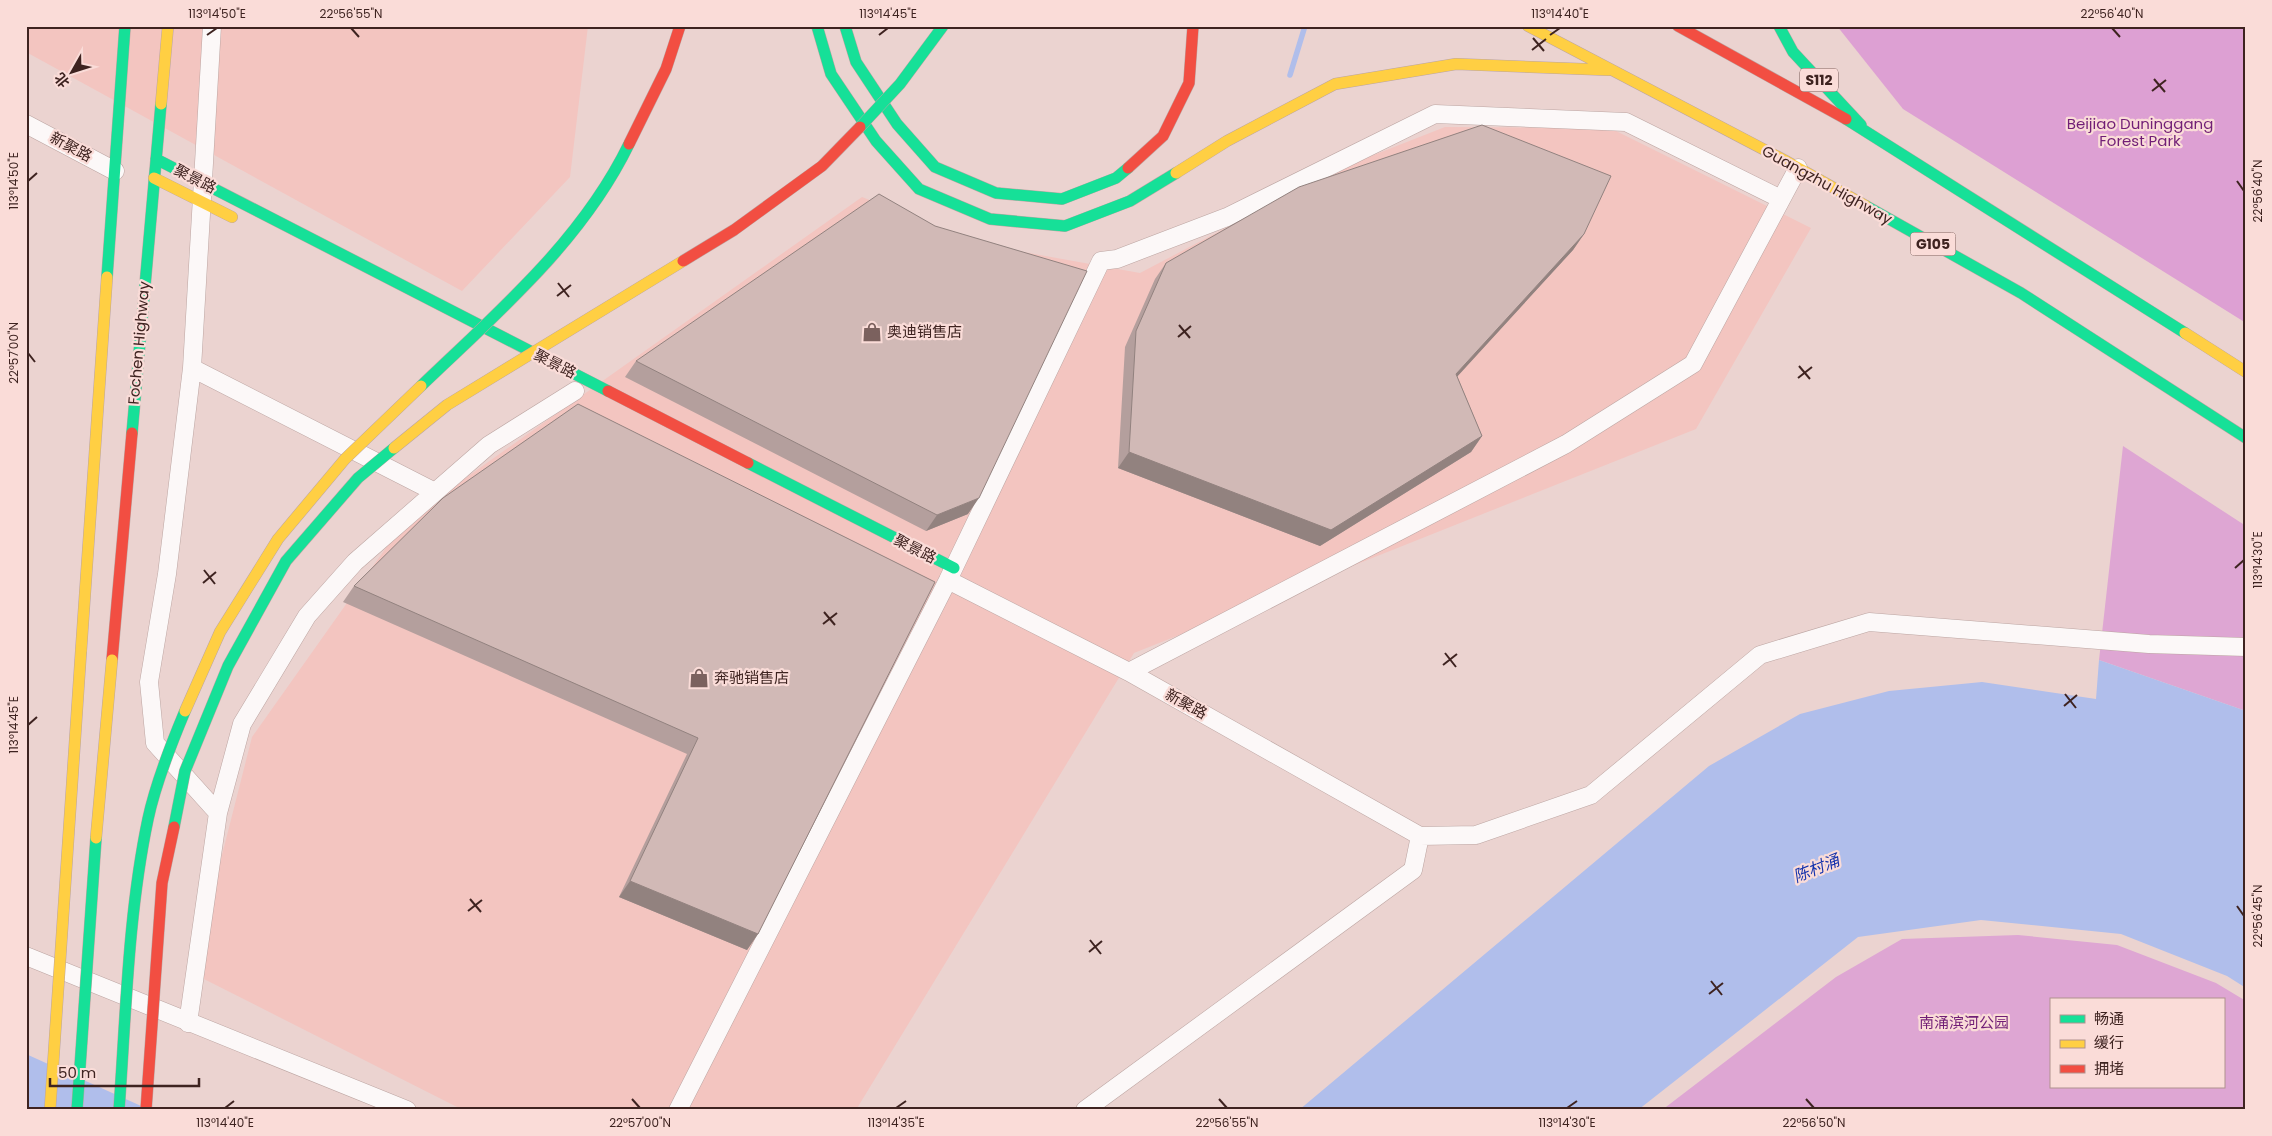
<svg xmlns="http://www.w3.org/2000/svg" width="2272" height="1136" font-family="Poppins,'Noto Sans SC',sans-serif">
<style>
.built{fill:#f3c5c0}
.green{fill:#dea6d3;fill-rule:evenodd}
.forest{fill:#dda0d3}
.water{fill:#b0beeb}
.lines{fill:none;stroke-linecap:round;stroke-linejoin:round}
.stream{stroke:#b0beeb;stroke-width:5.5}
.street-casing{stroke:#bca5a2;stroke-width:19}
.fast-casing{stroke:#bca5a2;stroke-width:12}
.slow-casing{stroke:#bca5a2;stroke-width:12}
.jam-casing{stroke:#bca5a2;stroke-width:12}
.street{stroke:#fcf8f8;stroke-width:18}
.fast{stroke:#16e098;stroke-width:11}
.slow{stroke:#ffcf43;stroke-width:11}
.jam{stroke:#f24e42;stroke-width:11}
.fast-bridge-casing{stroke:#bca5a2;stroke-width:12;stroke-linecap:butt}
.slow-bridge-casing{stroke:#bca5a2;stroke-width:12;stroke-linecap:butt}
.jam-bridge-casing{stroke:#bca5a2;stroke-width:12;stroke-linecap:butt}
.fast-bridge{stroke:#16e098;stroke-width:11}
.slow-bridge{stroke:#ffcf43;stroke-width:11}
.jam-bridge{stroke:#f24e42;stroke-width:11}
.wall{fill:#b49f9d}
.shaded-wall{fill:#92827f}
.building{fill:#d1b9b6;stroke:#92827f}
.ticks{fill:none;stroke:#3e2320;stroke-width:2}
.labels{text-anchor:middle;stroke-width:4.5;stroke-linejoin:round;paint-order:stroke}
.shield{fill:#fadcd8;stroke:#765a57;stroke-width:1}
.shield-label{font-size:14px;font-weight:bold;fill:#3e2320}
.park-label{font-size:15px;fill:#711e76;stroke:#fadcd8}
.street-label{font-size:15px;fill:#3e2320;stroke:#fadcd8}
.poi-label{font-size:15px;fill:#3e2320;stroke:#fadcd8;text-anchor:start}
.water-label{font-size:16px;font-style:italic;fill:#1331ac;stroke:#fadcd8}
.neatline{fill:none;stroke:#3e2320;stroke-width:2}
.ticks-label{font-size:12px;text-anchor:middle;fill:#3e2320}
</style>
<rect width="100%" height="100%" fill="#ebd3d0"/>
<path class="built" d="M 26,26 L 588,26 L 570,177 L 462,291 L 26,52 Z
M 1445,127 L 1610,128 L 1811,228 L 1696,429 L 1134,653 L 856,1110 L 463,1110 L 192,973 L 252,737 L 405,521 L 862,197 L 979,244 L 1140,273 L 1338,169 Z"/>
<path class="green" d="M 2123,446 L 2246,526 L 2246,711 L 2099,660 Z
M 2018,935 L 2117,945 L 2216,983 L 2246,1001 L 2246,1110 L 1662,1110 L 1836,977 L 1902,939 ZM 2051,1000 L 2223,1000 L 2223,1087 L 2051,1087 Z"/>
<path class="forest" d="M 1837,26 L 2246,26 L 2246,323 L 1903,109 Z"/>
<path class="water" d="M 2099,660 L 2246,711 L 2246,988 L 2227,976 L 2121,934 L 1981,920 L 1858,937 L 1638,1110 L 1299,1110 L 1709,766 L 1800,714 L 1889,691 L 1982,682 L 2096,699 Z
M 26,1054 L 150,1110 L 26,1110 Z"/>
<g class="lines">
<path class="stream" d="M 1290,75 L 1305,26"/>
<defs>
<path id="street" d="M 212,26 L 192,368 L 435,492
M 26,124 L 115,171
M 192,368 L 167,574 L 149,682 L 155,743 L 218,813
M 948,580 L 1129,672 L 1420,836
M 1129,672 L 1566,444 L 1693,364 L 1798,168
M 26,956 L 407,1110
M 188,1023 L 218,813 L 242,724 L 307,616 L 355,562 L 489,445 L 575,391
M 678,1110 L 948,580 L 1101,261 L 1117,259 L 1227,217 L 1435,114 L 1626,122 L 1781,199
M 1085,1110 L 1413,870 L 1420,836 L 1476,835 L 1591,795 L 1760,655 L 1869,622 L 2149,644 L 2246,647"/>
<path id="fast" d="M 817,26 L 831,74 L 876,141 L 919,189 L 990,219 L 1065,226 L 1130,201 L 1176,173
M 845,26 L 856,62 L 897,124 L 935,167 L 996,193 L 1062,199 L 1116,178 L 1128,168
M 1779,26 L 1793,52 L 1861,125
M 1846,119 L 2185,333
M 156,159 L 608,391
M 1866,206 L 2021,293 L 2246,438
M 107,277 L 125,26
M 132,433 L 161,104
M 748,463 L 954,568"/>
<path id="slow" d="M 1528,26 L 1784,160 L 1866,206
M 161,104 L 168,26
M 1176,173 L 1227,141 L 1335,84 L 1456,64 L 1609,70
M 154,178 L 232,217
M 2185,333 L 2246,372
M 81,651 L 107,277"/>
<path id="jam" d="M 1678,26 L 1846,119
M 1128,168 L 1163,136 L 1189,83 L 1193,26
M 608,391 L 748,463
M 112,660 L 132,433"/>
</defs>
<use href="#street" class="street-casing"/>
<use href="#fast" class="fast-casing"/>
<use href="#slow" class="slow-casing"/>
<use href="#jam" class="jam-casing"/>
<use href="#street" class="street"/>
<use href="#fast" class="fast"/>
<use href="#slow" class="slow"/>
<use href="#jam" class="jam"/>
<defs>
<path id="fast-bridge" d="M 860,127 L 900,84 L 943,26
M 421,386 C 497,313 582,241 629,144
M 174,827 L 185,771 L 228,666 L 286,561 L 358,478 L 394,448
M 77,1110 L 96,838
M 119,1110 C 126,1013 128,914 148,819 C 155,786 172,742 185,711"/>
<path id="slow-bridge" d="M 394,448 L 447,405 L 683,261
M 185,711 L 220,632 L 278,539 L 345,459 L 421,386
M 96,838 L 112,660
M 50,1110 L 81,651"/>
<path id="jam-bridge" d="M 629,144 L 666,69 L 680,26
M 683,261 L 734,230 L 822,166 L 860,127
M 146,1110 L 162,883 L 174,827"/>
</defs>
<use href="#fast-bridge" class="fast-bridge-casing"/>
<use href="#slow-bridge" class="slow-bridge-casing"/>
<use href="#jam-bridge" class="jam-bridge-casing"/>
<use href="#fast-bridge" class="fast-bridge"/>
<use href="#slow-bridge" class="slow-bridge"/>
<use href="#jam-bridge" class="jam-bridge"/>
</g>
<path class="wall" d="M 1584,234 L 1573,250 L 1457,376 L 1482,436 L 1471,452 L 1320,546 L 1118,468 L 1125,347 L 1155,279 L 1166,263 Z
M 636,361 L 968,514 L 926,531 L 625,377 Z
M 935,582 L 758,934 L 747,950 L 619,897 L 687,754 L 343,602 L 354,586 Z"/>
<path class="shaded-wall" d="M 1584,234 L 1573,250 L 1445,390 L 1456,374 Z
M 1482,436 L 1471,452 L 1320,546 L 1118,468 L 1129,452 Z
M 979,498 L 968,514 L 926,531 L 937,515 Z
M 630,881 L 758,934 L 747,950 L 619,897 Z"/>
<path class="building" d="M 1482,125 L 1611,176 L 1584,234 L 1456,374 L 1482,436 L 1331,530 L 1129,452 L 1136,331 L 1166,263 L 1299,187 Z
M 879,194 L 935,226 L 1087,271 L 979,498 L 937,515 L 636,361 Z
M 578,404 L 935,582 L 758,934 L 630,881 L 698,738 L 354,586 L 443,498 Z"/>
<path class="ticks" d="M 351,28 L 359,37M 2112,28 L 2120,37M 207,35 L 217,28M 879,35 L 888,28M 1550,35 L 1560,28M 1533,38 L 1544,51M 1532,50 L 1546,39M 2154,79 L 2165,92M 2152,91 L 2166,80M 28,181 L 37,173M 2237,181 L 2244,191M 558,283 L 569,297M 557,296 L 571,285M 1179,325 L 1190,338M 1178,337 L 1191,326M 28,353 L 35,362M 1799,366 L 1810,379M 1798,378 L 1812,367M 2235,568 L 2244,560M 204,570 L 215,584M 203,583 L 216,572M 824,612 L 835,625M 823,624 L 837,613M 1445,653 L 1456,667M 1443,665 L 1457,654M 2065,694 L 2076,708M 2064,706 L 2077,695M 28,725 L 37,717M 470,899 L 481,912M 2237,906 L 2244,916M 468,911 L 482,900M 1090,940 L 1101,954M 1089,952 L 1102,941M 1711,981 L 1722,995M 1709,994 L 1723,983M 632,1099 L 640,1108M 1219,1099 L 1227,1108M 1806,1099 L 1814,1108M 225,1108 L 234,1101M 896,1108 L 906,1101M 1567,1108 L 1577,1101"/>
<defs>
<symbol id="shop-bare" viewBox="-9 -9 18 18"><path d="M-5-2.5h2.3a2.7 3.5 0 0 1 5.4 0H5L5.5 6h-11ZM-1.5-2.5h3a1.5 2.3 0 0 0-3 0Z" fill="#7b615e" stroke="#fadcd8" stroke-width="2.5" paint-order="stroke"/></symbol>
</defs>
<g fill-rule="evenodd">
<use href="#shop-bare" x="858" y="318" width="28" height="28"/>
<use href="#shop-bare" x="685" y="664" width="28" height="28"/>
</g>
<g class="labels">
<g class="shield">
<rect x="1800" y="68.5" width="38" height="23" rx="4"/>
<rect x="1910.5" y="232.5" width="45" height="23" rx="4"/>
</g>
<g class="shield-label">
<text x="1819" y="85">S112</text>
<text x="1933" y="249">G105</text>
</g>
<g class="park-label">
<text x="2140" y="129">Beijiao Duninggang<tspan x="2140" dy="17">Forest Park</tspan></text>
<text x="1964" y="1028">南涌滨河公园</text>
</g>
<g class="street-label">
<text transform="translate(71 147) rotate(28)" y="5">新聚路</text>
<text transform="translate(195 179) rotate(27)" y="5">聚景路</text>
<text transform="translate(1827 185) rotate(29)" y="5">Guangzhu Highway</text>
<text transform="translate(139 343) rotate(-85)" y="5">Fochen Highway</text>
<text transform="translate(555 364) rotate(27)" y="5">聚景路</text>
<text transform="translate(915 549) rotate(27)" y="5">聚景路</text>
<text transform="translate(1186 704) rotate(29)" y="5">新聚路</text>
</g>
<g class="poi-label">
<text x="887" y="337">奥迪销售店</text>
<text x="714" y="683">奔驰销售店</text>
</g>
<g class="water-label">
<text transform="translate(1816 868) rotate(-22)" y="6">陈村涌</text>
</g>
</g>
<rect width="2272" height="1136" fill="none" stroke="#fadcd8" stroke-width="55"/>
<rect x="2050" y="998" width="175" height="90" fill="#fadcd8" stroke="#af928e"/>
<rect x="2060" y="1015" width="25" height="8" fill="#16e098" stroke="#af928e"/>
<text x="2094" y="1024" font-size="15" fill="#3e2320">畅通</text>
<rect x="2060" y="1040" width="25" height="8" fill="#ffcf43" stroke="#af928e"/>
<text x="2094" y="1048" font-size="15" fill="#3e2320">缓行</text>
<rect x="2060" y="1065" width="25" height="8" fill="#f24e42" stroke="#af928e"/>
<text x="2094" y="1074" font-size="15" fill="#3e2320">拥堵</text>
<g transform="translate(72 72) rotate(231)" stroke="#fadcd8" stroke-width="4" paint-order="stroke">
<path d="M0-4L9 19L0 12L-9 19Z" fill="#3e2320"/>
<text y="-8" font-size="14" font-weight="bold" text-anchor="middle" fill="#3e2320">北</text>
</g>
<path d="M50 1078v8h149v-8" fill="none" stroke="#3e2320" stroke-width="2.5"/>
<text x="58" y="1078" font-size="15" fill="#3e2320" stroke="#fadcd8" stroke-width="4" paint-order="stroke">50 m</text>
<rect x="28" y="28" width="2216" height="1080" class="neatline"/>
<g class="ticks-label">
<text x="217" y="18">113°14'50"E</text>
<text x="351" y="18">22°56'55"N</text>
<text x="888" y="18">113°14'45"E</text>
<text x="1560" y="18">113°14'40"E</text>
<text x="2112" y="18">22°56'40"N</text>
<text transform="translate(14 181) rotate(-90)" y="4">113°14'50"E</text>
<text transform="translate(2258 191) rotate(-90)" y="4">22°56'40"N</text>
<text transform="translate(14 353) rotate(-90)" y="4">22°57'00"N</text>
<text transform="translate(2258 560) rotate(-90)" y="4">113°14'30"E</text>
<text transform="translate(14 725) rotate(-90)" y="4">113°14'45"E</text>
<text transform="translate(2258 916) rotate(-90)" y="4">22°56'45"N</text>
<text x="225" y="1127">113°14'40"E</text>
<text x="640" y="1127">22°57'00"N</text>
<text x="896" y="1127">113°14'35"E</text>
<text x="1227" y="1127">22°56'55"N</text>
<text x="1567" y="1127">113°14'30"E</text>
<text x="1814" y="1127">22°56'50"N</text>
</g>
</svg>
